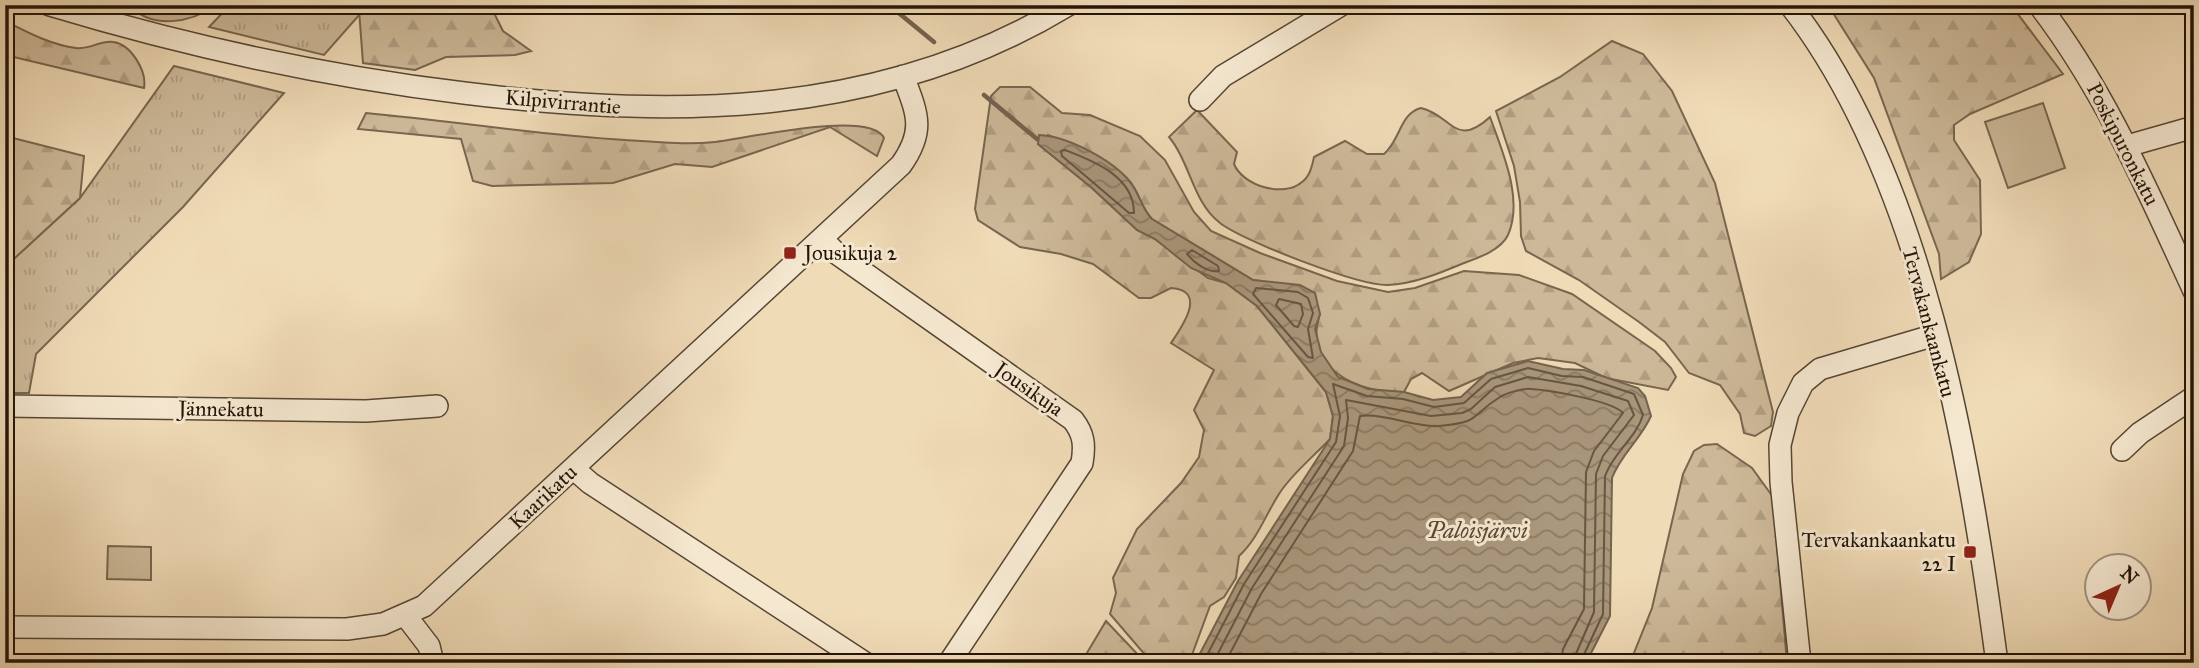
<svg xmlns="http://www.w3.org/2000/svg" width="2199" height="668" font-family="'IM FELL Great Primer',serif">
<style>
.grass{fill:url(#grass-tufts);stroke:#786650;stroke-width:2}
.forest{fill:url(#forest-firs);stroke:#786650;stroke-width:2}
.green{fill:#cdb999;stroke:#786650;stroke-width:2}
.water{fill:url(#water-waves);stroke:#74634e;stroke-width:2}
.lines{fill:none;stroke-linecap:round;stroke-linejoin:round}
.shore{stroke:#665642;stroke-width:2}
.stream{stroke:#74634e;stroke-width:4.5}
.minor-casing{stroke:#564634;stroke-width:24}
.minor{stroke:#f5e8d0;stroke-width:21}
.poi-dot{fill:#8f2418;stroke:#f5e8d0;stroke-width:2.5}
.labels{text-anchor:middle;stroke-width:6;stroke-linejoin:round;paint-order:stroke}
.street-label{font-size:21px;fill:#231408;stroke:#f5e8d0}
.poi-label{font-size:21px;fill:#231408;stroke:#f5e8d0;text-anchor:start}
.water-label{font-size:23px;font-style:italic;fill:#594836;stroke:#f5e8d0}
</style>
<defs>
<pattern id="grass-tufts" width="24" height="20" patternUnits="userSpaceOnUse" patternTransform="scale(1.75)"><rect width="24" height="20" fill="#cdb999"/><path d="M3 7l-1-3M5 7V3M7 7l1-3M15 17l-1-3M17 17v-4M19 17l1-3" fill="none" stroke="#b09e82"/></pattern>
<pattern id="forest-firs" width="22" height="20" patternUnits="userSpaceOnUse" patternTransform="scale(1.75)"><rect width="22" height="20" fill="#cdb999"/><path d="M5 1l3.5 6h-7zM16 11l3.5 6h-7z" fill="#b09e82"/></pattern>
<pattern id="water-waves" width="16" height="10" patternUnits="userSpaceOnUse" patternTransform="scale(1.75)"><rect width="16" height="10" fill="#aa977c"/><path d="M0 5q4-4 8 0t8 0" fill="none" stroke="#8a7a64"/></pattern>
</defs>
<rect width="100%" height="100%" fill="#f0dbb7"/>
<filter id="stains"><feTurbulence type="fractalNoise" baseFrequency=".00286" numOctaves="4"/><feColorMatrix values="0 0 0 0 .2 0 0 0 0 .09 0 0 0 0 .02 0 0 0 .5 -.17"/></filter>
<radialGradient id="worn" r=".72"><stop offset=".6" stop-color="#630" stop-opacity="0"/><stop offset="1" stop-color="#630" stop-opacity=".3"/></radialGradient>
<path class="grass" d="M 230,5 L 368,5 L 324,55 L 209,27 Z
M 174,66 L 284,93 L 183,207 L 36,354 L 29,393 L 5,393 L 5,267 L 80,198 Z"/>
<path class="forest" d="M 129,5 L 216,5 C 191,23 152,30 129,5 Z
M 364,5 L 490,5 L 503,31 L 531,51 L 515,55 L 446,57 L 415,70 L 363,63 L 359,10 Z
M 1828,5 L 2011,5 L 2063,74 L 1970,114 L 1954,125 L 1954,140 L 1980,180 L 1981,234 L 1969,262 L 1941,279 L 1939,254 L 1874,78 Z
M 5,21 C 27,32 51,45 76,48 C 89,50 101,40 113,42 C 131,44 147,71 144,88 L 5,55 Z
M 1612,41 L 1643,54 L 1672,91 L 1715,183 L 1773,412 L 1771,426 L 1755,436 L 1744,433 L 1740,414 L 1720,385 L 1689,373 L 1665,342 L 1639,322 L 1579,280 L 1526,251 L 1521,236 L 1520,202 L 1514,166 L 1496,111 L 1560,77 Z
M 1000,87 L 1030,87 L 1062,113 L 1090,115 L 1140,136 L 1165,160 L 1194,212 L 1211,231 L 1260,253 L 1337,281 L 1388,292 L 1415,288 L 1464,271 L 1519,275 L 1572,294 L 1655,351 L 1671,368 L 1676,377 L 1668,390 L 1606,378 L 1575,363 L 1538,358 L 1513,363 L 1449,391 L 1422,373 L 1411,379 L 1404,392 C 1358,394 1302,368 1320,314 L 1274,283 L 1253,280 L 1152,219 C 1142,208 1141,198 1133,186 C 1119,163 1073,145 1048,135 L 1038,144 L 1092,188 L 1137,230 L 1155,239 L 1208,278 L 1226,283 L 1257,306 L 1326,392 L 1333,416 L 1330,439 C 1313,457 1295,471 1281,491 C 1266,513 1258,539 1239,556 L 1236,578 L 1224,597 L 1210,606 L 1189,663 L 1081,663 L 1106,621 L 1141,658 L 1147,657 L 1110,614 L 1116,593 L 1113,578 L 1137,529 L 1181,483 L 1199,457 L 1204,430 L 1194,410 L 1214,370 L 1171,343 C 1182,327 1208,290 1171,288 L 1151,298 L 1139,298 L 1093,264 L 1061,254 L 1020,247 L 978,220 L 975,209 L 991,96 Z
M 1421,108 C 1452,115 1455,149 1490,117 C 1502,151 1524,199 1508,235 C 1501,250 1478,258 1464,263 C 1440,273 1414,284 1388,285 C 1359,286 1243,241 1220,223 C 1193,203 1190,162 1169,137 L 1197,110 L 1237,152 L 1234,164 C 1243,186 1284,198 1302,182 C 1310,176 1312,166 1314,157 L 1345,141 L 1367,154 L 1384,154 C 1400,141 1400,113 1421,108 Z
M 366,113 C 453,121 538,135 625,140 C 655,142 686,145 715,142 C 745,139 870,109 884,138 L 877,156 L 830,127 L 712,167 L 675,164 L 613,183 L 492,186 L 473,181 L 461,139 L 358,129 Z
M 5,136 L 84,156 L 80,198 L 5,267 Z
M 1717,444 L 1752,468 L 1773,497 L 1787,663 L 1630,663 L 1652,608 L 1683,474 L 1694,451 L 1704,445 Z"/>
<path class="green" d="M 2043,103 L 2065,168 L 2008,188 L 1985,122 Z
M 108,546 L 151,547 L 151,580 L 107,579 Z
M 214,659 L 214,663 L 88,663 L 88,661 Z"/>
<path class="water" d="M 1039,135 C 1067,136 1113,160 1130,182 C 1140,194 1141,208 1152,219 L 1253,280 L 1300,285 L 1315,293 L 1320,314 L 1315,329 L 1321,352 L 1338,377 L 1368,389 L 1404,392 L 1433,400 L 1461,397 L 1487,373 L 1528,361 L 1563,369 L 1584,370 L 1638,388 L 1645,396 L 1651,416 C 1641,439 1621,454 1612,478 L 1610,616 L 1586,663 L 1195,663 L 1238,581 L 1330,439 L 1333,416 L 1326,392 L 1257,306 L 1226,283 L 1191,268 L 1155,239 L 1137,230 L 1092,188 L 1038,144 Z"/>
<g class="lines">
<path class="shore" d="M 1065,150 C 1093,161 1134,176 1134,213 L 1129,213 L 1062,156 L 1061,151 Z
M 1192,250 L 1218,266 L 1219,271 C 1208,273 1194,263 1187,254 Z
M 1256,288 L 1298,292 L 1308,298 L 1313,313 L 1308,329 L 1313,358 L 1308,357 L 1253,294 Z
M 1279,299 L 1301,304 L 1303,314 L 1298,327 L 1294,326 L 1276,305 Z
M 1203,663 L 1244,584 L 1336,442 L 1340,416 L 1333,384 L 1367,396 L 1403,399 L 1434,407 L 1464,403 L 1491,379 L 1528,368 L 1562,376 L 1583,377 L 1634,394 L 1643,415 C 1636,438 1613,453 1605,476 L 1603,614 L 1580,663
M 1213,663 L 1252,588 L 1344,446 L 1348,418 L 1346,400 L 1431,416 L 1462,413 L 1471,409 L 1495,387 L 1528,377 L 1581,386 L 1628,401 L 1634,415 L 1603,456 L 1596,474 L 1594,612 L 1572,663
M 1225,663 L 1261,594 L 1353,451 L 1360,416 C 1386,413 1415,428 1439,426 C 1483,422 1469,416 1500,397 C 1507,393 1523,388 1531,389 C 1549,390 1613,401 1623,413 L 1594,451 L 1586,472 L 1584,609 L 1563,649 L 1561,663"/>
<path class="stream" d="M 889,5 L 934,42
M 984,95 L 1037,139"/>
<defs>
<path id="minor" d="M 50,5 C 186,46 323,76 464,93 C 673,119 882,118 1068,5
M 1790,5 C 1923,176 1969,452 1997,663
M 2039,5 C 2106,92 2148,192 2194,291
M 1200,100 L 1223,76 L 1341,5
M 2127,146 L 2194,127
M 822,239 L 836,253 L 1073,420 C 1084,434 1085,445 1082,463 L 949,663
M 5,406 L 366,411 L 437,406
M 2122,450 L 2140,433 L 2194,397
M 574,469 L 590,483 L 865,663
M 406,616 L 429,646 L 433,663
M 5,627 L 347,629 L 383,624 L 424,606 L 901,165 C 926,130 917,113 903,76
M 1800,663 L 1781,482 L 1780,445 L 1788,413 L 1803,383 L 1820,369 L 1935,335"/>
</defs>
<use href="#minor" class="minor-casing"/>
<use href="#minor" class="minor"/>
</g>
<g class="poi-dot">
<rect x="783" y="246" width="14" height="14" rx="3.5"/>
<rect x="1963" y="545" width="14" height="14" rx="3.5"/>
</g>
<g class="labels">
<g class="street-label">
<text transform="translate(563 102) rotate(5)" y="7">Kilpivirrantie</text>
<text transform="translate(2123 144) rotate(63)" y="7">Poskipuronkatu</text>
<text transform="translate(1929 322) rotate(75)" y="7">Tervakankaankatu</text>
<text transform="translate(1029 389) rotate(35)" y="7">Jousikuja</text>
<text transform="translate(221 409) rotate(1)" y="7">Jännekatu</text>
<text transform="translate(543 497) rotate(-43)" y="7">Kaarikatu</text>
</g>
<g class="poi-label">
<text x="804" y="260">Jousikuja 2</text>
<text x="1956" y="547" text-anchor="end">Tervakankaankatu<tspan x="1956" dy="24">22 I</tspan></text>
</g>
<g class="water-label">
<text x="1477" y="538">Paloisjärvi</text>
</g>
</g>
<rect width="2199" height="668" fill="none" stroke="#f0dbb7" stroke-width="28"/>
<rect x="7" y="7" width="2185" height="654" fill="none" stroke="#231408" stroke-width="3.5"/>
<rect x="14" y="14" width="2171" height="640" fill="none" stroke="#231408" stroke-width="2"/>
<g transform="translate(2118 587) rotate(44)"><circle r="33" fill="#f5e8d0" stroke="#a19380" stroke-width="2"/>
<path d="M0-5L12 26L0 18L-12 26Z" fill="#8f2418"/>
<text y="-10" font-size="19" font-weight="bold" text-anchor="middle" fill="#231408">N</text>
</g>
<rect width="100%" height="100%" filter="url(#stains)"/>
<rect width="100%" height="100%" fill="url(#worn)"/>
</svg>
